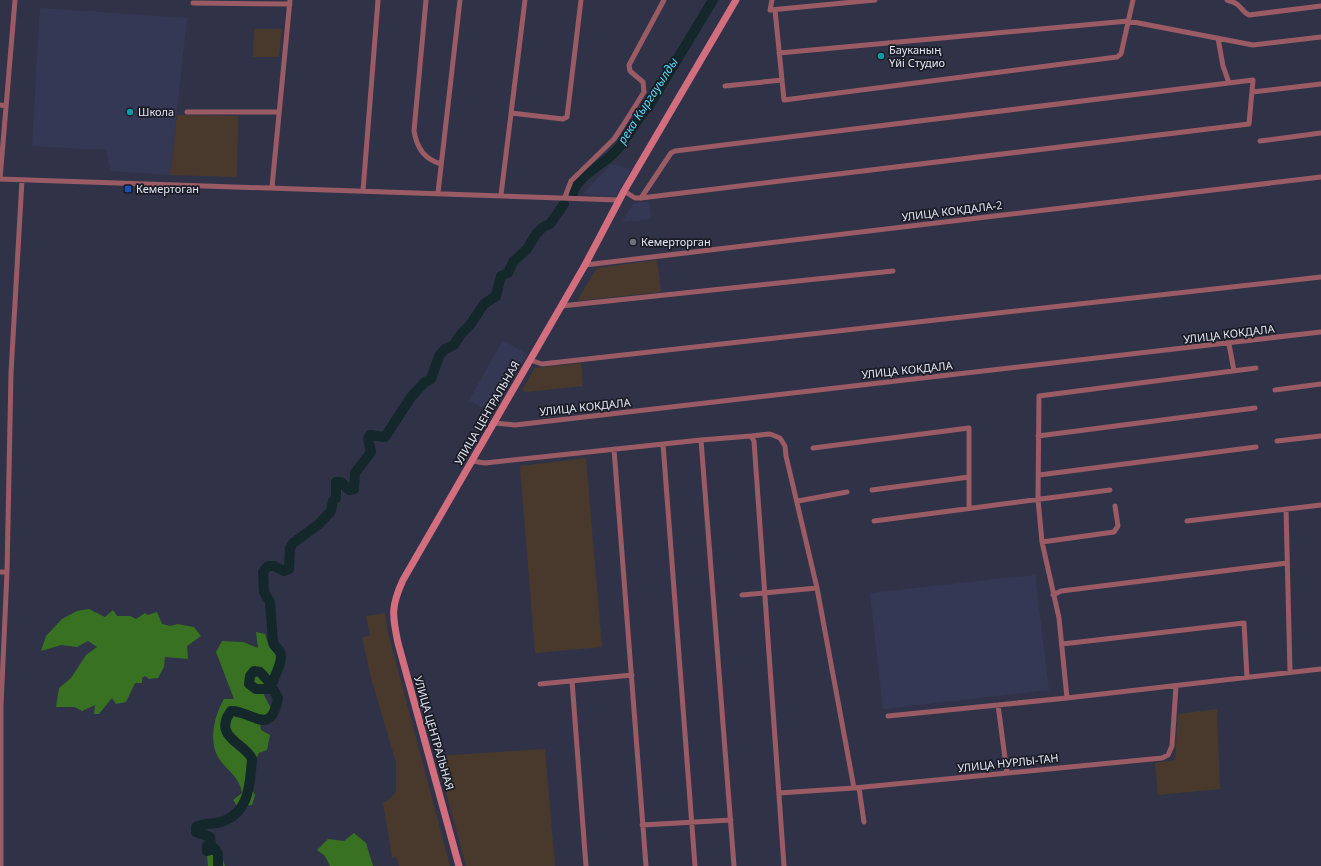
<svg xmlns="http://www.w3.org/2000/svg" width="1321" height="866" font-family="'Noto Sans',sans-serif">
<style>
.built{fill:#353854}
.industrial{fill:#49392d}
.forest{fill:#387122}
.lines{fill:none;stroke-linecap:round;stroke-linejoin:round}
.river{stroke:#14272a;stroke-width:10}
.minor{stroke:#9b5b65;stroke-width:5}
.secondary{stroke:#d36e7f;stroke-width:7}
.culture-dot{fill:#0f9aa8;stroke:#1a1c25;stroke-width:1.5}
.transit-dot{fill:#1a4fb4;stroke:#1a1c25;stroke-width:1.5}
.worship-dot{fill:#6b7280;stroke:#1a1c25;stroke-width:1.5}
.labels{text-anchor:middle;stroke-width:3.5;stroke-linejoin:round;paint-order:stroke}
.poi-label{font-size:11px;fill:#e4e7f5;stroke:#1a1c25;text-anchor:start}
.street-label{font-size:11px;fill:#e4e7f5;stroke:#1a1c25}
.water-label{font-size:12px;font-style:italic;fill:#4cdef6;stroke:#1a1c25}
</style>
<rect width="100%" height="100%" fill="#303348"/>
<path class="built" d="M 40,8 L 187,18 L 170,175 L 111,171 L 106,150 L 32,146 Z
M 611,164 L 631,169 L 616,197 L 583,194 Z
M 649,202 L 651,219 L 622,222 L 634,203 Z
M 503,340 L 527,354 L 493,413 L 469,400 Z
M 1035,575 L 1049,690 L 883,709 L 870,593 Z"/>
<path class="industrial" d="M 254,29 L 282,29 L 279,57 L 253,57 Z
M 177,115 L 238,116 L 237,177 L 170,175 Z
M 657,260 L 661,292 L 577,301 L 597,268 Z
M 581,363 L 583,386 L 526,392 L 522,390 L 535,368 Z
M 586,458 L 602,647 L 535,653 L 520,466 Z
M 385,613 L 387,629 L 450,866 L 399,866 L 396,856 L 392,858 L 383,803 L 392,797 L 396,791 L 396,762 L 371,678 L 362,637 L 370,636 L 366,616 Z
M 1217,709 L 1220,789 L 1158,795 L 1155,763 L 1175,760 L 1178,714 Z
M 545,749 L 555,866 L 466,866 L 436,756 Z"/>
<path class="forest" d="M 89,609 L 105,617 L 113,610 L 117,616 L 130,616 L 136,619 L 145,613 L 148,615 L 157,612 L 162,624 L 171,626 L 177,624 L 194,627 L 201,636 L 187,646 L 188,659 L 165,657 L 164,667 L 158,678 L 149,679 L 145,676 L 142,678 L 142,683 L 135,683 L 126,702 L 116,704 L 112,698 L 99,714 L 94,714 L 95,705 L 82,711 L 75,707 L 56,707 L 59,688 L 71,678 L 86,655 L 97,647 L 88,641 L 77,647 L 61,645 L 41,651 L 46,636 L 62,619 L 77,611 Z
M 256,632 L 265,634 L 269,647 L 277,656 L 276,670 L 264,695 L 273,712 L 259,719 L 261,730 L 270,735 L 267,750 L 259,753 L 253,764 L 254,779 L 251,788 L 255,795 L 252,805 L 237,806 L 233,800 L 242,793 C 240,777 226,770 218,757 C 208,740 215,714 224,699 L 234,699 L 216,652 L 222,641 L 243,642 L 258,648 Z
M 354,833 L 366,843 L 373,866 L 330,866 L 325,856 L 317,850 L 328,839 L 344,841 Z
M 220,851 L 225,866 L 208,866 L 207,855 Z"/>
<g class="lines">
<path class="river" d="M 573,193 C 577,177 600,166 612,155 C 627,141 634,121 649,106 L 713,0
M 218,866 L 218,854 L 215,849 L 207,851 L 207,846 L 211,844 L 210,837 L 196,832 L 196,827 C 203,823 210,824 217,823 C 249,816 250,786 252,759 C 245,743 212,737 231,711 C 252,711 271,738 278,698 L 273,689 L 256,689 L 249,684 L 250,676 L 254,671 L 260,672 L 269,682 L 273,682 C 275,674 284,660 280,652 C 277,647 274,647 273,641 L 270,602 L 264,592 L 263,572 L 268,566 L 274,566 L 284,571 L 289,569 L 290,548 L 293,543 L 319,524 L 331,511 L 333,501 L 336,498 L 336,482 L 341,482 L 349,490 L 354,489 L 355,473 L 371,452 L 368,439 L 370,435 L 385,437 L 411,397 L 425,382 L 431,379 L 439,356 L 445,349 L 454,345 L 461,334 L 470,325 L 484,304 L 496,296 L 501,276 L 508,273 L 513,262 L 527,249 L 536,234 L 543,227 L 550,224 L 564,204"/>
<path class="minor" d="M 15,0 L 0,179 L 619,200
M 426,0 L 414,131 C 417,148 424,159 441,164
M 772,0 L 770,10 L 875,0
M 1227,0 C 1243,4 1240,11 1249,15 L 1321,6
M 193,3 L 290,4
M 775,10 L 784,100 L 1117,57 L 1121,54 L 1133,0
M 1218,38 L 1223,66 L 1229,83
M 779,53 L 1128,21 L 1253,45 L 1321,37
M 725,86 L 782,80
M 1252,92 L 1321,84
M 0,105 L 6,106
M 187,112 L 279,112
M 511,113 L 563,119 L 567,117 L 581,0
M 1260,141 L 1321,133
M 272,187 L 290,0
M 363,191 L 378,0
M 624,191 L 635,198 L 641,198 L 1249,124 L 1253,80 L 675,151 L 671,153 L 641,198
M 438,193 L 460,0
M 501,195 L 525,0
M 565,197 L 571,181 L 614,139 L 622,127 L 644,92 L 643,82 L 630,71 L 629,65 L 664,0
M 585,265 L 1321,177
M 561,306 L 893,271
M 1229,344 L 1234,371
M 530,360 L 542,364 L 1321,277
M 1275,390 L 1321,384
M 494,423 L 515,425 L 1321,332
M 751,436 L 770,434 L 780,438 L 785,446 L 786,456 L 817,588 L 854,788
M 1038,436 L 1255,408
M 701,440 L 734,866
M 1277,441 L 1321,436
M 663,444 L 695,866
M 813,448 L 969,428 L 969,508
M 614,449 L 646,866
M 472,461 L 485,463 L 701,440 L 751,436 L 754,441 L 784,866
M 1039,475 L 1256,447
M 872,490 L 969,477
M 798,501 L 847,492
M 1286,509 L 1290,672
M 874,521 L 1110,490
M 1187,521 L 1321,505
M 1042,542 L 1114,532 L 1118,526 L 1115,506
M 0,572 L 7,572
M 742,595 L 817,588
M 1053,595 L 1061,591 L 1287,563
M 1062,644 L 1244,623 L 1247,677
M 572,681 L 586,866
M 540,684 L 632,675
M 1067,698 L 1059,618 L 1042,542 L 1038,499 L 1039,396 L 1256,368
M 998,705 L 1007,773
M 888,716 L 1067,698 L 1321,669
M 859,788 L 864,822
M 779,793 L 854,788 L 1162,758 L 1168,755 L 1172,746 L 1176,686
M 642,825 L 731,820
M 1,866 L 1,706 L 7,572 L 11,373 L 22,180"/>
<path class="secondary" d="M 459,866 L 398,643 C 392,615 391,606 403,580 L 585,265 L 624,191 L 736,0"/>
</g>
<g class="culture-dot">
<circle cx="881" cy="56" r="4"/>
<circle cx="130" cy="112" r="4"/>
</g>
<rect class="transit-dot" x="124" y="185" width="8" height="8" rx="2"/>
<circle class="worship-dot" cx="633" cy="242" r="4"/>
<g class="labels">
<g class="poi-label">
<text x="889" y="54">Бауканың<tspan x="889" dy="13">Үйі Студио</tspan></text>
<text x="138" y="116">Школа</text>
<text x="136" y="193">Кемертоган</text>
<text x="641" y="246">Кемерторган</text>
</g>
<g class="street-label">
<text transform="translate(952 211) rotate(-7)" y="4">УЛИЦА КОКДАЛА-2</text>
<text transform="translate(1229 334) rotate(-7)" y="4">УЛИЦА КОКДАЛА</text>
<text transform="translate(907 370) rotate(-6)" y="4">УЛИЦА КОКДАЛА</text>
<text transform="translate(585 407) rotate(-6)" y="4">УЛИЦА КОКДАЛА</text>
<text transform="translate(487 413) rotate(-60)" y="4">УЛИЦА ЦЕНТРАЛЬНАЯ</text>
<text transform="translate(434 733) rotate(74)" y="4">УЛИЦА ЦЕНТРАЛЬНАЯ</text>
<text transform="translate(1008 763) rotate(-6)" y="4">УЛИЦА НУРЛЫ-ТАН</text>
</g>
<g class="water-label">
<text transform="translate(648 101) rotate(-57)" y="4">река Кыргауылды</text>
</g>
</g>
</svg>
